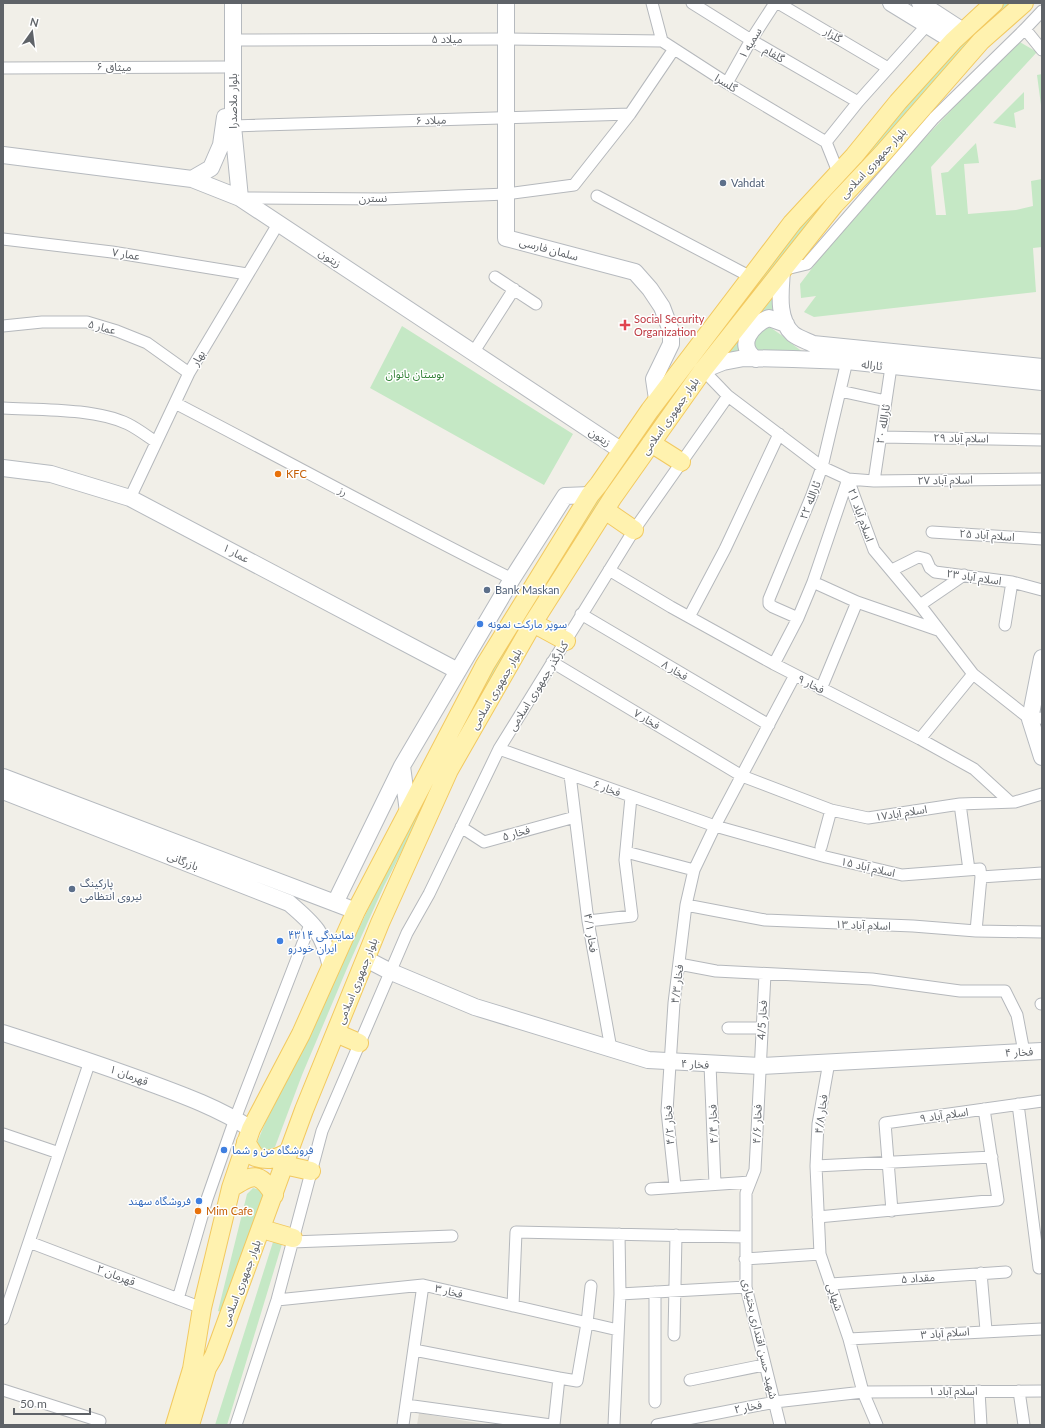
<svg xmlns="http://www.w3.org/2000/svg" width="1045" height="1428" font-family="Lato,'Noto Sans Arabic',sans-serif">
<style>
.education{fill:#e1ded6}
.green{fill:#c5e8c5}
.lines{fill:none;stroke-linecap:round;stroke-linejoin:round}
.street-casing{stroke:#b5b8bc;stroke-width:13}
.secondary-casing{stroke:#b6babf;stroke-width:18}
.primary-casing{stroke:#f2c960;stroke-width:20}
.street{stroke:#fff;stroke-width:11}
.secondary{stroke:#fff;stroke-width:16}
.primary{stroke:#fff2af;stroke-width:18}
.service-dot{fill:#5c6f8a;stroke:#fff;stroke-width:1.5}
.health-dot{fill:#e0444e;stroke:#fff;stroke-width:1.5}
.food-dot{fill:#e8710a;stroke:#fff;stroke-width:1.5}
.shop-dot{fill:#3f7fe0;stroke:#fff;stroke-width:1.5}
.labels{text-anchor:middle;stroke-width:3;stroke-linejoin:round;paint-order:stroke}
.street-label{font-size:11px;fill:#5f6368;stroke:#fff}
.service-label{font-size:11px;fill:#4e5e75;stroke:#fff;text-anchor:start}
.health-label{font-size:11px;fill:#be3a42;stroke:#fff;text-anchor:start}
.park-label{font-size:11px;fill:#348238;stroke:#fff}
.food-label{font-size:11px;fill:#c56008;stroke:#fff;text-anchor:start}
.shop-label{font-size:11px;fill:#366cbe;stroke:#fff;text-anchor:start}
</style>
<rect width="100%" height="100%" fill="#f1efe8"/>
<path class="education" d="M 419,1413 L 489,1425 L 417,1425 Z"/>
<path class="green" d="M 1005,3 L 1014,3 L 804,229 L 729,322 L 656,423 L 460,738 L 384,886 L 348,966 L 302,1075 L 275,1147 L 265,1153 L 258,1150 L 257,1143 L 263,1128 L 283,1085 L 309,1038 L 350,947 L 413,815 L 508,642 L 562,552 L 631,448 L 792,233 L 951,56 Z
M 1018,41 L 1037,52 L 931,167 L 936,215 L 946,215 L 941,173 L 948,172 L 976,143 L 979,163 L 964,164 L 968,214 L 1016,210 L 1033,206 L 1031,181 L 1042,179 L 1042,247 L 1033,248 L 1036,292 L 814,317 L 804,312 L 816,296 L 801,298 L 800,284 C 865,197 942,120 1018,41 Z
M 1042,74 L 1042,104 L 1041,105 L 1037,75 Z
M 1024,92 L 1024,109 L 1014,113 L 1016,128 L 993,123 Z
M 774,288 L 773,304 L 777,315 L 767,313 L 741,355 L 715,363 Z
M 766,325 C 781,333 792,345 806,354 L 765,354 L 754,350 L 752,340 Z
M 402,326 L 573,434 L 544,485 L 370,388 Z
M 253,1188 L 260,1190 L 263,1196 L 222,1312 L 218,1311 L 247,1194 Z
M 273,1242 L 282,1244 L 227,1425 L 215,1425 Z"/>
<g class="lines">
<defs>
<path id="street" d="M 652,3 L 662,41 L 727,83 L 826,142
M 692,3 L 751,40 L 858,102
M 778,3 L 888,68
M 1025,29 L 1042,50
M 233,40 L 506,39 L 662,41
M 3,68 L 224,67
M 727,83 L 751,40 L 775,3
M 233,126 L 630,114
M 826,142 L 858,102 L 927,25
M 826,142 L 838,172
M 597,196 L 751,277
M 241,198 L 384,199 L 506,194 L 574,185 L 630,114 L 674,49
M 3,239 L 112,252 L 247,274
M 782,270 L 807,264 L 934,118 L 1025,29 L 1042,11
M 495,277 L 536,304
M 3,326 L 42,322 L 87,322 L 117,331 L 147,343 L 189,373
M 473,353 L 514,289
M 703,370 L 728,396 L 822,467 L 848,479 L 874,550 L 920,605 L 973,674 L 1030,719 L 1042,718
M 840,391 L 886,401
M 175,403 C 287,461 398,522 512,579
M 3,408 C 39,410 95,408 128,424 C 138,429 147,436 156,442
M 881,437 L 1042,440
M 874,481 L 891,367
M 130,498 L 189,373 L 278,224
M 932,532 L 1042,539
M 609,570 L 671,607 L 774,664 L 920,739 L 974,769 L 1010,802
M 892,570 L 918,557 L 926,559 L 930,568 L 935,572 L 1012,582 L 1042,590
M 813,582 L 848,479 L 874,481 L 1042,479
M 920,605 L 964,575
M 581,614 L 769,725
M 689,617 L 725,549 L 779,434
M 798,618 L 773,607 L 769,604 L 769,599 L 812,495 L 822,467 L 847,361
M 1005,625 L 1012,582
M 552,662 L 742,776 L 831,810 L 868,818 L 960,804 L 1015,802 L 1042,794
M 774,664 L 798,618 L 813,582 L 857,602 L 938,630
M 821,689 L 857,602
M 920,739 L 973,674
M 499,749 L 715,826 L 826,857 L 902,875 L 980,869 L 981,877 L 1042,873
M 570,775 L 588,921 L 611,1049
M 960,804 L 969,870
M 461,827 L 484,842 L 575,817
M 821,847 L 831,810
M 626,852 L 694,870
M 686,905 L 765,920 L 913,926 L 976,931 L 1042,932
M 588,921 L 632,916 L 625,860 L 631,797
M 976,931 L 981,877
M 679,964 L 716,971 L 872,979 L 960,991 L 1005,991 L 1017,1015 L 1024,1052
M 765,974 L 755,1170 L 746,1193 L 746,1287 L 780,1425
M 1041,1004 L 1042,1004
M 728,1028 L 762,1028
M 829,1062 L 818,1124 L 816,1166 L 820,1254 L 849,1339 L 863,1392 L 877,1425
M 710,1065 L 715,1184
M 1018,1104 L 1039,1268
M 3,1134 L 59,1153
M 816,1166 L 992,1157
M 675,1186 L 667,1111 L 674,1003 L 686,905 L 694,870 L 715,826 L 795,675
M 651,1189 L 750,1182
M 892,1211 L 885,1123 L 1042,1101
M 818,1217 L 998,1200 L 984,1109
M 29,1242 L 202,1308
M 292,1242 L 452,1236
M 745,1259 L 820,1254
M 981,1273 L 986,1330
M 831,1284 L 1006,1272
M 655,1292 L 655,1402
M 620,1294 L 746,1287
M 178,1299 L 207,1199 L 235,1119 L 311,922
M 277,1300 L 423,1285 L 618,1330
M 513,1306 L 516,1232 L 745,1237
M 3,1319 L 90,1061
M 674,1335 L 676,1235
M 849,1339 L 1042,1329
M 414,1350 L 559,1378 L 554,1425
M 559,1378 L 577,1381 L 587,1323 L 591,1286
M 690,1380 L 764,1365
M 3,1390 L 100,1421
M 979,1391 L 981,1425
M 1019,1391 L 1024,1425
M 406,1405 L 551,1425
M 236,1425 L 277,1300 L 322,1131 L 407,933 L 429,894 L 499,749 L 634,530 L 728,396
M 403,1425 L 423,1285
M 614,1425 L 620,1294 L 619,1234
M 657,1425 L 775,1402 L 863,1392 L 1042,1391"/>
<path id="secondary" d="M 233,3 L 233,126 L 240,198
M 506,3 L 506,238 L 635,272 L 650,289 L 662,307 L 671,331 L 671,344 L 654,379 L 657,399
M 891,3 L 953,41
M 920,3 L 963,31
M 3,155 L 192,179 L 240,198 L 622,451
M 192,179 L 211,168 L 221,145 L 225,117
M 782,270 C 781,289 776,319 793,334 C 798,338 807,341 813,344 L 1042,367
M 756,359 C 735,346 752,324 769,318 L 786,324
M 703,370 L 723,362 L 744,358 L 793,359 L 847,361 L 1042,382
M 3,468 L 51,474 L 130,498 L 458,671
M 1042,658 L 1030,719 L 1042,757
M 3,777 L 356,911
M 3,791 L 289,903 C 315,925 323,933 331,967
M 408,812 L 402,766 L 512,579 L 565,496 L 590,495
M 335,903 L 402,766
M 366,959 L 389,971 L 475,1007 L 648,1060 L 760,1066 L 1042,1051
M 3,1033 C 50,1048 96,1063 142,1080 C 180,1094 217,1107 251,1129"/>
<path id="primary" d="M 651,443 L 681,462
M 605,510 L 634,530
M 533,623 L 566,641
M 336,1033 L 359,1043
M 246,1142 L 255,1157 C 268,1161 277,1159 288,1152
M 284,1165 L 311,1171
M 231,1188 C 253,1174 259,1171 274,1195
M 262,1229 L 293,1238
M 175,1425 L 192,1369 L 202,1308 L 231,1188 L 251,1129 L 301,1034 L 356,911 L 485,665 L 590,495 L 599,484 L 650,410 L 792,223 L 854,156 L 898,102 L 953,41 L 994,3
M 190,1425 L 207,1368 L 214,1356 L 304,1110 L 380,923 L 449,770 L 533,623 L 613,497 L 703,370 L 834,205 L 884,152 L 981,41 L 1024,3"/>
</defs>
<use href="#street" class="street-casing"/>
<use href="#secondary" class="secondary-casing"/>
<use href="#primary" class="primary-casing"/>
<use href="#street" class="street"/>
<use href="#secondary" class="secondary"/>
<use href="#primary" class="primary"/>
</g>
<g class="service-dot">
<circle cx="723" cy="183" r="4"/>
<circle cx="487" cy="590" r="4"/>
<circle cx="72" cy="889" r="4"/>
</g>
<path class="health-dot" d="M623 319h4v4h4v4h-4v4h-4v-4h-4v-4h4z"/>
<g class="food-dot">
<circle cx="278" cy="474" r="4"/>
<circle cx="198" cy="1211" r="4"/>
</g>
<g class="shop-dot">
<circle cx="480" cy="624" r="4"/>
<circle cx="280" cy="941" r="4"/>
<circle cx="224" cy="1150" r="4"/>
<circle cx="199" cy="1201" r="4"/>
</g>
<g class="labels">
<g class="street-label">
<text transform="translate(833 35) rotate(30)" y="4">گلزار</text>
<text x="447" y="43">میلاد ۵</text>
<text transform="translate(750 43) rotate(-59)" y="4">سمیه ۱</text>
<text transform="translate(774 54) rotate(30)" y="4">گلفام</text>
<text x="114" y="71">میثاق ۶</text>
<text transform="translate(726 83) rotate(32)" y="4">گلسرا</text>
<text transform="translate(233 101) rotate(-90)" y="4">بلوار ملاصدرا</text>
<text transform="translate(431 120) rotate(-2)" y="4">میلاد ۶</text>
<text transform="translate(873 163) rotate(-47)" y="4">بلوار جمهوری اسلامی</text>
<text x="373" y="202">نسترن</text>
<text transform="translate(549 249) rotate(15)" y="4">سلمان فارسی</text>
<text transform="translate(126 254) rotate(9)" y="4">عمار ۷</text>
<text transform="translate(330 258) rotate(33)" y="4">زیتون</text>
<text transform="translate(102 327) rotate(15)" y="4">عمار ۵</text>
<text transform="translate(198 358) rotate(-60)" y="4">بهار</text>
<text transform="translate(872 365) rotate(7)" y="4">ثاراله</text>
<text transform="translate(670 416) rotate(-55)" y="4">بلوار جمهوری اسلامی</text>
<text transform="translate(883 424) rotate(-81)" y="4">ثارالله ۲۰</text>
<text transform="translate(600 437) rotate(34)" y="4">زیتون</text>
<text transform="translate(961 438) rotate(1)" y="4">اسلام آباد ۲۹</text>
<text transform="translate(945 480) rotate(-1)" y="4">اسلام آباد ۲۷</text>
<text transform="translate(343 491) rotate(29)" y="4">رز</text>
<text transform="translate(810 500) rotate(-69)" y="4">ثارالله ۲۲</text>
<text transform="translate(861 515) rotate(70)" y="4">اسلام آباد ۲۱</text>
<text transform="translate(987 535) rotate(4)" y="4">اسلام آباد ۲۵</text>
<text transform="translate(236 553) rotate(28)" y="4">عمار ۱</text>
<text transform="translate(974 577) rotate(8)" y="4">اسلام آباد ۲۳</text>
<text transform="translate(675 670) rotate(31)" y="4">فخار ۸</text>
<text transform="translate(811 684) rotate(27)" y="4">فخار ۹</text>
<text transform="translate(538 686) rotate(-58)" y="4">کنارگذر جمهوری اسلامی</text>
<text transform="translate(496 689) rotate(-60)" y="4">بلوار جمهوری اسلامی</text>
<text transform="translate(647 719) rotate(31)" y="4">فخار ۷</text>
<text transform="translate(607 788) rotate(20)" y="4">فخار ۶</text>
<text transform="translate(901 813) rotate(-9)" y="4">اسلام آباد۱۷</text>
<text transform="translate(516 833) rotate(-16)" y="4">فخار ۵</text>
<text transform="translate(183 861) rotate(22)" y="4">بازرگانی</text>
<text transform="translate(868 867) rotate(13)" y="4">اسلام آباد ۱۵</text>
<text transform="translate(863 925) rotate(2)" y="4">اسلام آباد ۱۳</text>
<text transform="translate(591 933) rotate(81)" y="4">فخار ۴/۱</text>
<text transform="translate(357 981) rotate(-68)" y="4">بلوار جمهوری اسلامی</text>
<text transform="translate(677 984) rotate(-83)" y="4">فخار ۴/۳</text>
<text transform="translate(762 1020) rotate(-87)" y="4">فخار 4/5</text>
<text transform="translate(1019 1052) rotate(-3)" y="4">فخار ۴</text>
<text transform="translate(695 1064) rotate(3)" y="4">فخار ۴</text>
<text transform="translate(129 1075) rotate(20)" y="4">قهرمان ۱</text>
<text transform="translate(821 1114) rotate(-82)" y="4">فخار ۴/۸</text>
<text transform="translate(944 1115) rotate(-8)" y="4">اسلام آباد ۹</text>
<text transform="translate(713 1124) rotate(-92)" y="4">فخار ۴/۴</text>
<text transform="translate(757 1124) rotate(-88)" y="4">فخار ۴/۶</text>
<text transform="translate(669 1125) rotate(-94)" y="4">فخار ۴/۲</text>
<text transform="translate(116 1275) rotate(21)" y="4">قهرمان ۲</text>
<text transform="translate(918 1278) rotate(-4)" y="4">مقداد ۵</text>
<text transform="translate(241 1283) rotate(-69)" y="4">بلوار جمهوری اسلامی</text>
<text transform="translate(449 1291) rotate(13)" y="4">فخار ۳</text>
<text transform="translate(835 1297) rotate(72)" y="4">شهابی</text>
<text transform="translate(945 1333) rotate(-4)" y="4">اسلام آباد ۳</text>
<text transform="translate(760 1339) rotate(77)" y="4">شهید حسن اقتداری بختیاری</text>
<text x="953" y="1395">اسلام آباد ۱</text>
<text transform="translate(748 1407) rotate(-11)" y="4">فخار ۲</text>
</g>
<g class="service-label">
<text x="731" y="187">Vahdat</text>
<text x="495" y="594">Bank Maskan</text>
<text x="80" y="887">پارکینگ<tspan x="80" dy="13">نیروی انتظامی</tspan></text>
</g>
<g class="health-label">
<text x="634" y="323">Social Security<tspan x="634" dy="13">Organization</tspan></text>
</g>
<g class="park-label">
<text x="415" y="378">بوستان بانوان</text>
</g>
<g class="food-label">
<text x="286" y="478">KFC</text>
<text x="206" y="1215">Mim Cafe</text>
</g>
<g class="shop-label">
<text x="488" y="628">سوپر مارکت نمونه</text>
<text x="288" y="939">نمایندگی ۴۳۱۴<tspan x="288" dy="13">ایران خودرو</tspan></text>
<text x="232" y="1154">فروشگاه من و شما</text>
<text x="191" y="1205" text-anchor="end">فروشگاه سهند</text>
</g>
</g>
<rect width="1045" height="1428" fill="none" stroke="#5f6368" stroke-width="8"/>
<g transform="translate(32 32) rotate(14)" stroke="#ffffff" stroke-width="3" paint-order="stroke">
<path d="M0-3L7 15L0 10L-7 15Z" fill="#5f6368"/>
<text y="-6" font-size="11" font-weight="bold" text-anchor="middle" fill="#5f6368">N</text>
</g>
<path d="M14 1408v6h76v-6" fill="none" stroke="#5f6368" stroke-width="2"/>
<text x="20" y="1408" font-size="12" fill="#5f6368" stroke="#ffffff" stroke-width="3" paint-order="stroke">50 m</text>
</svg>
